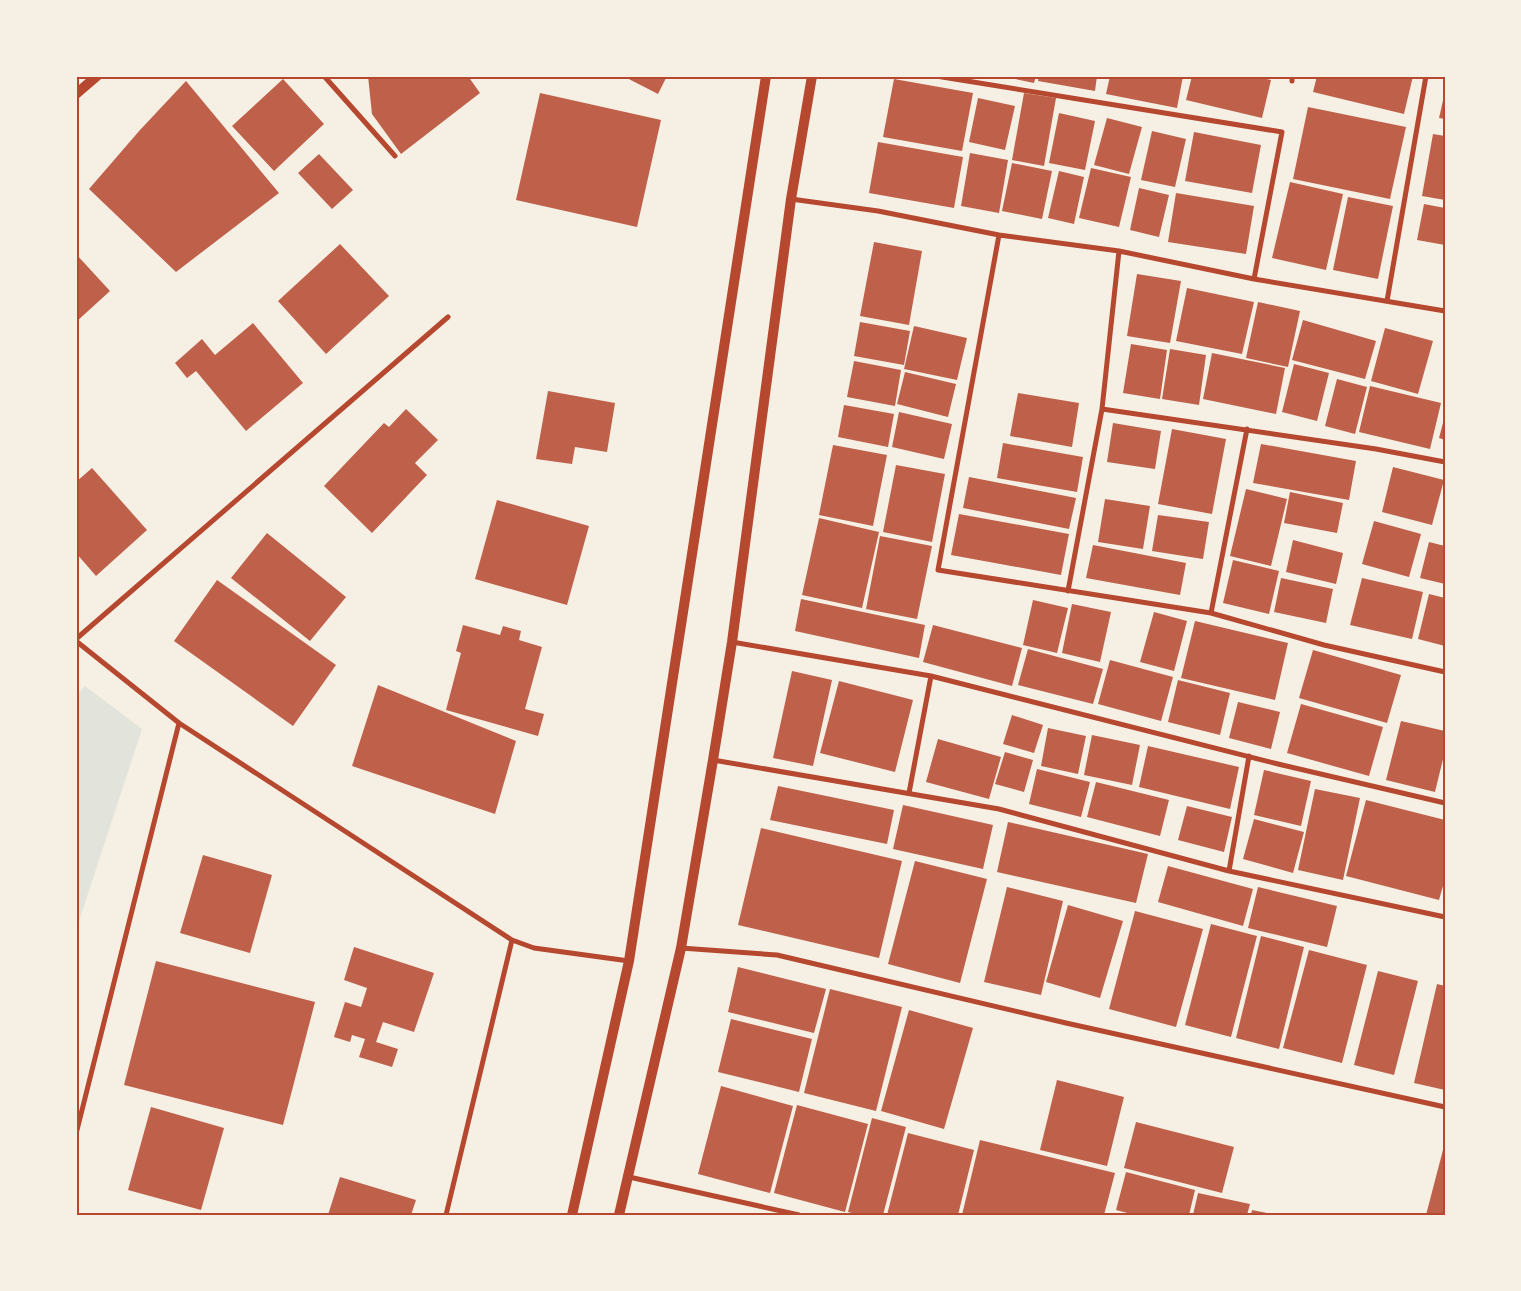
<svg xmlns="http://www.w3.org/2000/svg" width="1521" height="1291" font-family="Mulish,sans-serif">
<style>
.green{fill:#e2e4dc}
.building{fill:#bf614a}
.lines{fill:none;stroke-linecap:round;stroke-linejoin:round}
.minor{stroke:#b5482f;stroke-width:5}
.secondary{stroke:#b5482f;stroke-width:10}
.neatline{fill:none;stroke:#b5482f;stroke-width:2}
</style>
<rect width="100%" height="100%" fill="#f6efe4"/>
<path class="green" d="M 85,686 L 142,729 L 76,930 L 76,696 Z"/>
<path class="building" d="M 368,76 L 468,76 L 480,93 L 401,154 L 372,114 Z
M 623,76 L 667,76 L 658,94 Z
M 1001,76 L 1036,76 L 1034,83 Z
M 1039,76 L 1097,76 L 1095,91 L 1038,81 Z
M 1110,76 L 1183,76 L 1177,108 L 1106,94 Z
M 1192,76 L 1253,76 L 1271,80 L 1262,118 L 1186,100 Z
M 1317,76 L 1413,76 L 1404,114 L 1313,92 Z
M 283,79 L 324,124 L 274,171 L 232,126 Z
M 894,79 L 973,93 L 962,151 L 883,137 Z
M 186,81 L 279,193 L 176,272 L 89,189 L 140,130 Z
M 540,93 L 661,120 L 637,227 L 516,200 Z
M 1024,93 L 1056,98 L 1044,166 L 1012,160 Z
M 1444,96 L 1445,96 L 1445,119 L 1439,118 Z
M 978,98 L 1015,106 L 1005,150 L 969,142 Z
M 1308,107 L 1406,127 L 1390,199 L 1293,179 Z
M 1059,113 L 1095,121 L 1085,170 L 1049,163 Z
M 1107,118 L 1142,127 L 1129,174 L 1094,165 Z
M 1152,131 L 1186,139 L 1175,187 L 1141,180 Z
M 1194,132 L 1261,145 L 1252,193 L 1185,181 Z
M 1433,134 L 1445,136 L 1445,200 L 1422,196 Z
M 878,142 L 963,157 L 954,208 L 869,193 Z
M 970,153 L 1008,160 L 999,213 L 961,206 Z
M 319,154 L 353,190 L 332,209 L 298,173 Z
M 1012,163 L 1052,171 L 1042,219 L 1002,211 Z
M 1091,168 L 1131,177 L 1119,227 L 1079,218 Z
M 1059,171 L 1084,177 L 1074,224 L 1048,218 Z
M 1290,182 L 1343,194 L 1326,270 L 1272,258 Z
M 1139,188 L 1169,195 L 1159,237 L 1130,230 Z
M 1176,193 L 1254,206 L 1246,254 L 1168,242 Z
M 1348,197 L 1393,206 L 1378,279 L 1333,270 Z
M 1424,204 L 1445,208 L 1445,245 L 1417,240 Z
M 874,242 L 922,251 L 909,325 L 860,316 Z
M 340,244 L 389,296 L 326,354 L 278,301 Z
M 76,254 L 110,291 L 76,322 Z
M 1137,274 L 1181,281 L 1170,343 L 1127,336 Z
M 1187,288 L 1254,302 L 1242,354 L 1176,341 Z
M 1258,302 L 1300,311 L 1288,367 L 1246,358 Z
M 1303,320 L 1376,341 L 1365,379 L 1292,360 Z
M 860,322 L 910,331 L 904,365 L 854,356 Z
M 253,323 L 303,383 L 246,431 L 196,371 L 187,378 L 175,363 L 202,339 L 215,355 Z
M 914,326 L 967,338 L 957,380 L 904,369 Z
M 1385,328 L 1433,341 L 1418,394 L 1371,381 Z
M 1131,344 L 1167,350 L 1160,399 L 1123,393 Z
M 1170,349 L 1206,355 L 1199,405 L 1162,399 Z
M 1212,353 L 1285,368 L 1276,414 L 1203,399 Z
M 854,361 L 901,370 L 895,406 L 847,397 Z
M 1294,364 L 1329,373 L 1317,421 L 1282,412 Z
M 905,372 L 956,384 L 948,417 L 897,404 Z
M 1337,379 L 1367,387 L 1355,434 L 1325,426 Z
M 1370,386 L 1441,403 L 1430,449 L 1359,432 Z
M 548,391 L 615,403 L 607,452 L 575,447 L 572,464 L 536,459 Z
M 1018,393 L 1079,403 L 1072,447 L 1010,436 Z
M 844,405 L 894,414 L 888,447 L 838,437 Z
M 406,409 L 438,440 L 415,463 L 427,475 L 372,533 L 324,486 L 384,423 L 389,427 Z
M 899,412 L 952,424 L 944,459 L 892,447 Z
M 1444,419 L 1445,419 L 1445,440 L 1439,438 Z
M 1113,423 L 1161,431 L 1155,469 L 1107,462 Z
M 1172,429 L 1226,439 L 1212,514 L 1158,504 Z
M 1003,443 L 1083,457 L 1077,492 L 997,478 Z
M 1261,444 L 1356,461 L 1349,500 L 1253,483 Z
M 833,445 L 887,455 L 873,526 L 819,515 Z
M 896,465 L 945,474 L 932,542 L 883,532 Z
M 1393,467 L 1444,480 L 1432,525 L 1382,512 Z
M 92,468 L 147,530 L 96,576 L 76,553 L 76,482 Z
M 969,477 L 1076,498 L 1069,529 L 963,508 Z
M 1246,489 L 1287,499 L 1271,566 L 1230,556 Z
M 1290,492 L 1343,503 L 1337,533 L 1284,523 Z
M 1105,499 L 1150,506 L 1143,549 L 1098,542 Z
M 497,500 L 589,526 L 567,605 L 475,579 Z
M 959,514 L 1069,534 L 1061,575 L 951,555 Z
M 1158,515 L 1209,522 L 1203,559 L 1152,551 Z
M 819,518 L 879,532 L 862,608 L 802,595 Z
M 1374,521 L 1421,534 L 1409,577 L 1362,564 Z
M 267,533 L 346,597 L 310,641 L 231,578 Z
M 880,536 L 932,546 L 917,619 L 866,609 Z
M 1293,540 L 1343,553 L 1336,584 L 1286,572 Z
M 1429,542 L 1445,546 L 1445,584 L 1420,578 Z
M 1093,545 L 1186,563 L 1180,595 L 1086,578 Z
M 1233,560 L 1279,571 L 1269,614 L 1223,603 Z
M 1281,578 L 1333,589 L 1326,623 L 1274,612 Z
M 1362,578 L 1423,592 L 1412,639 L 1350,625 Z
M 217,580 L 336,665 L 293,726 L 174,641 Z
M 1429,594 L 1445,598 L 1445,646 L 1418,639 Z
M 801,599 L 925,625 L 919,658 L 795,631 Z
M 1033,600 L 1068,608 L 1057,653 L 1023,645 Z
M 1072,604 L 1111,612 L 1100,662 L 1062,653 Z
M 1154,612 L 1187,621 L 1174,671 L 1140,662 Z
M 1195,621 L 1288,643 L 1275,700 L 1181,678 Z
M 463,625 L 500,635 L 503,626 L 521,631 L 519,640 L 542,647 L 525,709 L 544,714 L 538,736 L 446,710 L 461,653 L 456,651 Z
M 933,625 L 1022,648 L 1012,686 L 923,662 Z
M 1028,649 L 1103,669 L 1093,704 L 1018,685 Z
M 1313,650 L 1401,675 L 1387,723 L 1299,698 Z
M 1110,660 L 1173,677 L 1161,721 L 1098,704 Z
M 792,671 L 832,680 L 813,766 L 773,758 Z
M 1178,680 L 1230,693 L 1220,735 L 1168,722 Z
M 839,681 L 913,700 L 895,772 L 820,753 Z
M 378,685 L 516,741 L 495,814 L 352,766 Z
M 1238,702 L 1280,712 L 1271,749 L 1229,738 Z
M 1301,704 L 1383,727 L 1369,776 L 1287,753 Z
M 1012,715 L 1043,725 L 1034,753 L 1003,744 Z
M 1401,721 L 1445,731 L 1445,751 L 1435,792 L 1386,780 Z
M 1048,728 L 1086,736 L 1078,774 L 1041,766 Z
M 1092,735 L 1140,745 L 1132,785 L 1084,775 Z
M 938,739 L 1001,757 L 989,799 L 926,782 Z
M 1148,746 L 1239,767 L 1230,809 L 1139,787 Z
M 1005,752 L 1033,760 L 1024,792 L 995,784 Z
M 1037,769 L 1090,782 L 1081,817 L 1029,804 Z
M 1264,770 L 1311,781 L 1301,826 L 1254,815 Z
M 1096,782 L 1169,800 L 1160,836 L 1087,817 Z
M 778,786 L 894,810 L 887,844 L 770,820 Z
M 1315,789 L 1360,798 L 1343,880 L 1298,870 Z
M 1366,800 L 1445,820 L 1445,879 L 1439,900 L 1346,876 Z
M 903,805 L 993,825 L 983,869 L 893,849 Z
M 1187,806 L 1232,817 L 1224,852 L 1178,840 Z
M 1254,819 L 1304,832 L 1293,873 L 1243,859 Z
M 1008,822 L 1148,854 L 1136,903 L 997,872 Z
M 761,828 L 902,861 L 879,958 L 738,925 Z
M 203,855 L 272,875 L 250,953 L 180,933 Z
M 915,861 L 987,879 L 960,983 L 888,964 Z
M 1168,866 L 1253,889 L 1243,926 L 1158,902 Z
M 1007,887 L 1063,901 L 1041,995 L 984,982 Z
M 1258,887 L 1337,906 L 1327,947 L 1248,928 Z
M 1068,905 L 1123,921 L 1100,998 L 1046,982 Z
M 1135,911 L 1203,929 L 1176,1027 L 1109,1009 Z
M 1211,924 L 1257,936 L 1231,1037 L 1185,1025 Z
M 1261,936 L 1304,947 L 1279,1049 L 1236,1038 Z
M 354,947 L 434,973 L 414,1032 L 383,1022 L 376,1042 L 398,1049 L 392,1067 L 359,1057 L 365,1039 L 352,1035 L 350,1042 L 334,1037 L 345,1002 L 361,1007 L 367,988 L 344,980 Z
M 1309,950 L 1367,965 L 1342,1063 L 1283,1048 Z
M 156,961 L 315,1002 L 283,1125 L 124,1085 Z
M 738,967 L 826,989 L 814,1033 L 728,1012 Z
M 1378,971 L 1418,981 L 1394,1075 L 1354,1065 Z
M 1437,984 L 1445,986 L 1445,1090 L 1414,1083 Z
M 830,989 L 902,1007 L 876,1111 L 804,1093 Z
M 909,1010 L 973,1028 L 944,1129 L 881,1111 Z
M 731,1019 L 812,1039 L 799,1092 L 718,1072 Z
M 1057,1080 L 1124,1097 L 1107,1166 L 1040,1150 Z
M 721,1086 L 793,1106 L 770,1193 L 698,1174 Z
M 797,1105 L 868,1124 L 845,1212 L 774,1193 Z
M 151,1107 L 224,1128 L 201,1210 L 128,1190 Z
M 872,1118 L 906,1127 L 883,1215 L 860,1215 L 848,1212 Z
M 1136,1122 L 1234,1147 L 1222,1193 L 1124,1168 Z
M 908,1133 L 974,1150 L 958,1215 L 887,1215 Z
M 980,1140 L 1115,1173 L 1104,1215 L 962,1215 Z
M 1444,1146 L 1445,1215 L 1426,1215 Z
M 1126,1172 L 1195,1190 L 1189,1215 L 1135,1215 L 1116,1210 Z
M 340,1177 L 416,1200 L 411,1215 L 328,1215 Z
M 1198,1193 L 1250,1204 L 1247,1215 L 1193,1215 Z
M 1252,1210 L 1272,1214 L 1272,1215 L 1251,1215 Z"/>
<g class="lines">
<path class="minor" d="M 324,76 L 395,156
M 936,76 L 1282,132 L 1254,279
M 1292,81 L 1292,76
M 791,199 L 878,211 L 999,235 L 1119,251 L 1254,279 L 1445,311
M 999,235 L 938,570 L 1211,613 L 1324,645 L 1445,672
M 1387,301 L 1426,76
M 1102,409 L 1376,449 L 1445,462
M 1068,591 L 1102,409 L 1119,251
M 1211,613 L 1247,429
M 76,639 L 448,317
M 76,641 L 179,723 L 512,940 L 534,948 L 629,961
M 732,642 L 931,676 L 1278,764 L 1445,803
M 713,760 L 999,809 L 1229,871 L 1445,917
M 909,793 L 931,676
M 1229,871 L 1249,756
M 681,948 L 777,955 L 1066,1023 L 1445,1107
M 76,1134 L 179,723
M 629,1177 L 799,1215
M 446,1215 L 512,940"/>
<path class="secondary" d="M 76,94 L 97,76
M 572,1215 L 629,961 L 766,76
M 619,1215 L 681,948 L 713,760 L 732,642 L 791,199 L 812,76"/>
</g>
<rect width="1521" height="1291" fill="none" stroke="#f6efe4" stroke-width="155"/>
<rect x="78" y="78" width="1366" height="1136" class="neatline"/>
</svg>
